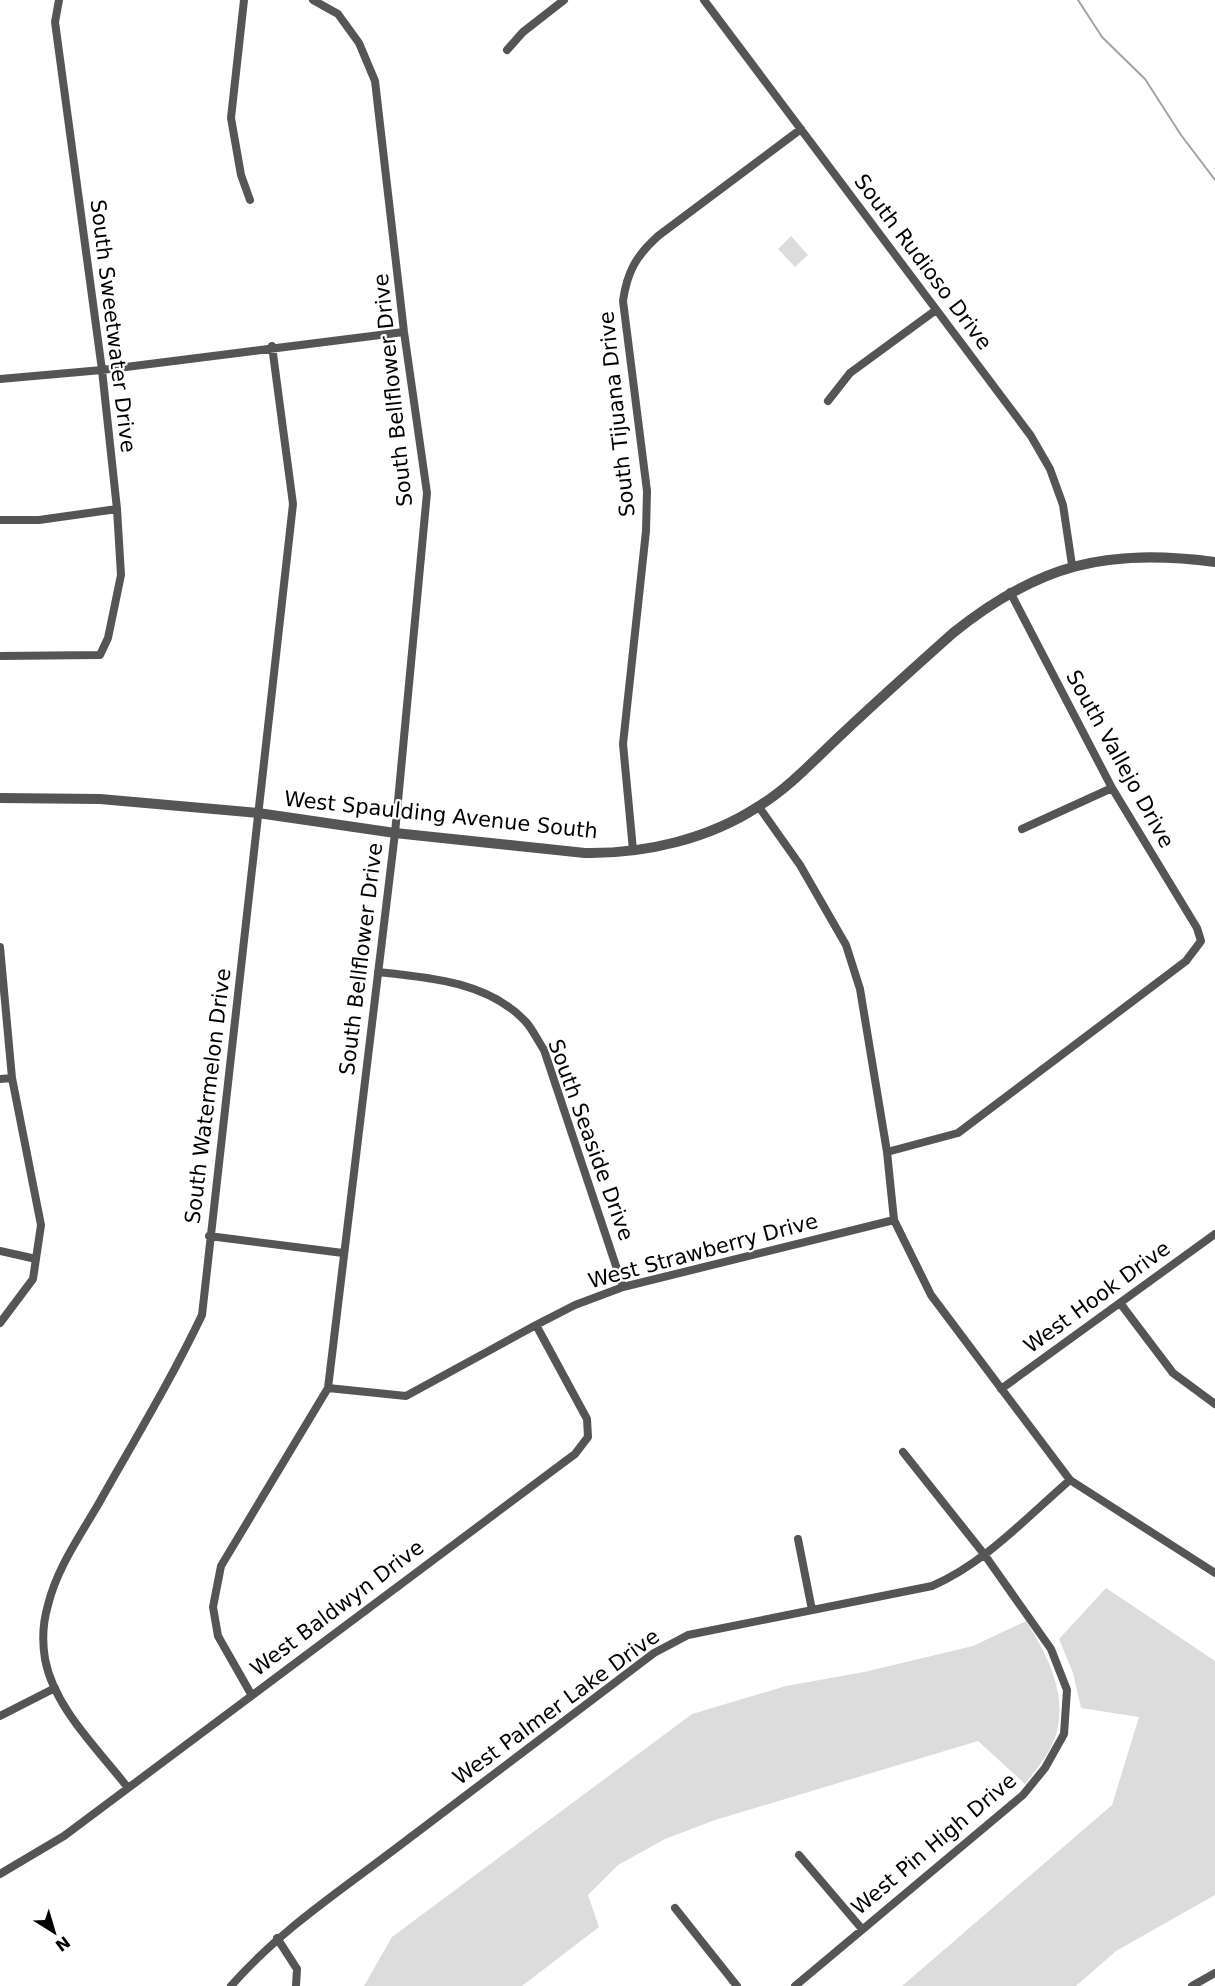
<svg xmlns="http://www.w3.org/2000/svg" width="1215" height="1986" font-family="'DejaVu Sans',sans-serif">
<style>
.grass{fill:#dcdcdc}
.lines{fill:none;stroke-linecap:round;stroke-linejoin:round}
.stream{stroke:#a3a3a3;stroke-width:2}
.minor{stroke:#555;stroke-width:8}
.tertiary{stroke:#555;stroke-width:10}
.labels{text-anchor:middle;stroke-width:4.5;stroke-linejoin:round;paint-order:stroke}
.street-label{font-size:21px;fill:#000;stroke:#fff}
</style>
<rect width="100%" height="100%" fill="#fff"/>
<path class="grass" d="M 791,236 L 808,255 L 795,267 L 778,249 Z
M 1106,1588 L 1215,1661 L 1215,1895 L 1116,1951 L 1076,1986 L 902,1986 L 1112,1805 L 1139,1717 L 1081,1708 L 1073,1673 L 1059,1639 Z
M 1026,1621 C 1050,1659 1073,1705 1050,1749 C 1043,1762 1033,1773 1025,1784 L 978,1741 L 715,1820 L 665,1839 L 618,1865 L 588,1895 L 599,1927 L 522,1986 L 364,1986 L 392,1937 L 692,1714 L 786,1686 L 864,1672 L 973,1646 Z"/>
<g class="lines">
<path class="stream" d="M 1078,0 L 1102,37 L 1145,79 L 1181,135 L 1215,180"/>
<path class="minor" d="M 244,0 L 231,118 L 241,175 L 250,200
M 704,0 L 1031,436 L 1050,469 L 1063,505 L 1072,565
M 507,50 L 523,32 L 564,0
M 0,379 L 102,370 L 404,332
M 828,401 L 850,373 L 936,310
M 0,520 L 39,520 L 117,509
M 0,656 L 100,655 L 108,638 L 121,575 L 117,509 L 102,370 L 55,22 L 59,0
M 759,807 L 800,865 L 846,945 L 860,989 L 887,1152 L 894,1220 L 931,1295 L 1070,1480 L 1215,1573
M 1022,829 L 1112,788
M 633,850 L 623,744 L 646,531 L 647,491 L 623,301 C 627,272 636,256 658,236 L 801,129
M 0,947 L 12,1078 L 41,1225 L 33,1279 L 0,1323
M 378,972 C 428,977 489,982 526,1022 C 533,1030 538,1041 544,1050 L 623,1287
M 0,1079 L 12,1078
M 887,1152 L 958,1133 L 1186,961 L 1201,941 L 1197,928 L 1112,788 L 1010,592
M 209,1236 L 343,1253
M 0,1251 L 36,1259
M 1120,1303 L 1173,1373 L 1215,1404
M 328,1388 L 406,1396 L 536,1325 L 575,1305 L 623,1287 L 894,1220
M 1001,1389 L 1215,1234
M 798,1539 L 812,1610
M 251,1694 L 218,1636 L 213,1607 L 221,1566 L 328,1388 L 395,833 L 427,493 L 404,332 L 375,81 L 359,43 L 338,14 L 313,0
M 0,1716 L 55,1688
M 128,1788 C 99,1750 54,1708 45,1659 C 42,1641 43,1622 48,1605 C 57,1568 80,1536 99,1503 C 134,1441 171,1380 202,1315 L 293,504 L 272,346
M 799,1855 L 862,1929
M 0,1874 L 64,1836 L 575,1454 L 588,1437 L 587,1419 L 536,1325
M 675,1908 L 737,1986
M 277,1938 L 297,1969 L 296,1986
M 231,1986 C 280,1930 340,1891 399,1846 C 484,1782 569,1717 654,1653 L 688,1635 L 932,1586 C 985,1563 1027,1517 1070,1480
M 795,1986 L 1023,1795 L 1045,1768 L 1064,1734 L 1067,1690 L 1051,1649 L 984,1554 L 903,1452
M 1192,1986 L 1215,1973"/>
<path class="tertiary" d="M 0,798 L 100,799 L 258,813 L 395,833 L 585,853 C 645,854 709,839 759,806 C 790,787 815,759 842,734 C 878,700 916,666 953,633 C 1039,564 1106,548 1215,562"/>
</g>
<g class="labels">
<g class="street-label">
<text transform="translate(923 262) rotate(53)" y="7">South Rudioso Drive</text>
<text transform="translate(113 326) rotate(83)" y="7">South Sweetwater Drive</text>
<text transform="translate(393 390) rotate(-96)" y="7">South Bellflower Drive</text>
<text transform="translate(617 414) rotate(-96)" y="7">South Tijuana Drive</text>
<text transform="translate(1120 759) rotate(61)" y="7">South Vallejo Drive</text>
<text transform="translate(441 815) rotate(6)" y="7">West Spaulding Avenue South</text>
<text transform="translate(361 959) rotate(-83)" y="7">South Bellflower Drive</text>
<text transform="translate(208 1096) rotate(-83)" y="7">South Watermelon Drive</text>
<text transform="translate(591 1140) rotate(70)" y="7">South Seaside Drive</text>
<text transform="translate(703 1251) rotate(-15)" y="7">West Strawberry Drive</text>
<text transform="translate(1097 1297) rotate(-36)" y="7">West Hook Drive</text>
<text transform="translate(337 1608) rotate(-37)" y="7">West Baldwyn Drive</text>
<text transform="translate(556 1707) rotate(-36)" y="7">West Palmer Lake Drive</text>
<text transform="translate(934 1844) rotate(-40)" y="7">West Pin High Drive</text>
</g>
</g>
<g transform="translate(54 1932) rotate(143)" stroke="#ffffff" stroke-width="4.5" paint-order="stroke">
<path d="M0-4.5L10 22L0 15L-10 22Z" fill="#000000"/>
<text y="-9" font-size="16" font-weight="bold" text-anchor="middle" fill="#000000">N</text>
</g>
</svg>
